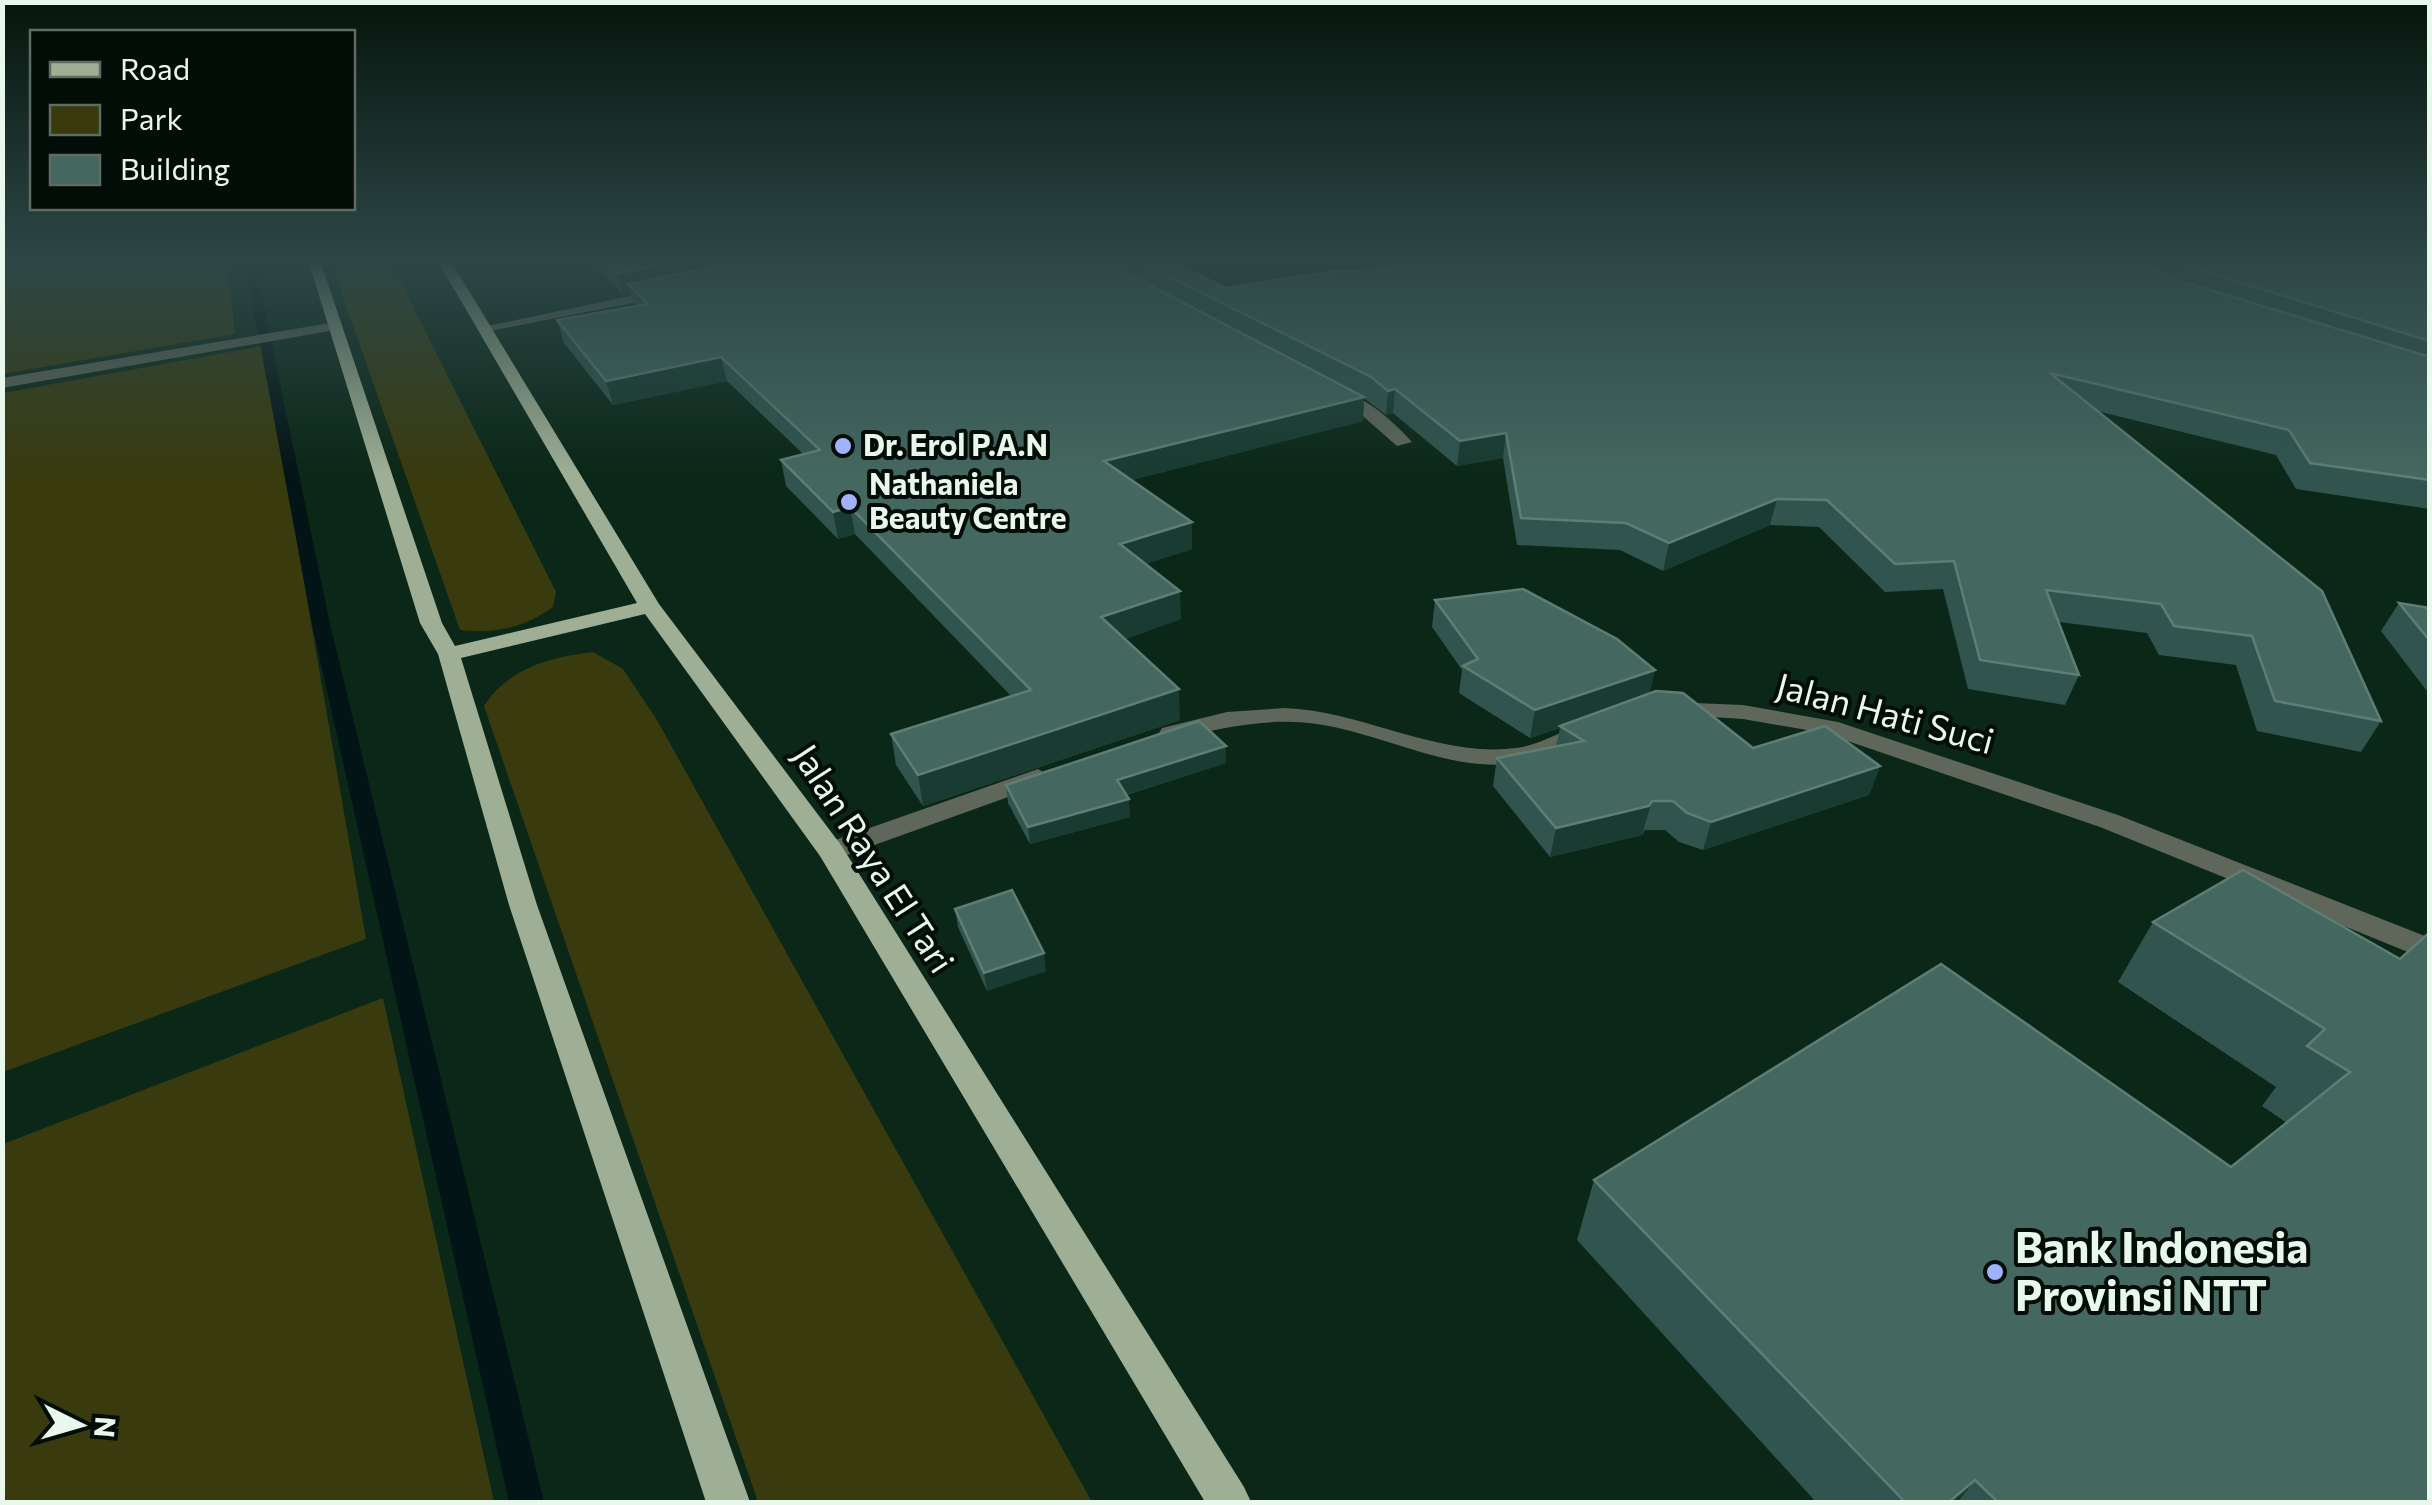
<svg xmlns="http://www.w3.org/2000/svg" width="2432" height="1505" font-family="Commissioner,sans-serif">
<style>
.green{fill:#393b0e}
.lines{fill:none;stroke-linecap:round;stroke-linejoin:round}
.stream{fill:#031416;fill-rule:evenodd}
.street{fill:#5f675b;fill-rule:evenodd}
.primary{fill:#9faf96;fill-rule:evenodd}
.wall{fill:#31554e}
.shaded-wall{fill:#193b31}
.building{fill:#44675f;stroke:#5e7e75;stroke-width:2.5}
.poi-dot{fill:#9fb3fd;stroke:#030d07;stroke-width:4}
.labels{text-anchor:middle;stroke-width:8;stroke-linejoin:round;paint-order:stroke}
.far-poi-label{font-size:30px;font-weight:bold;fill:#e8f8ed;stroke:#030d07;text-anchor:start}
.street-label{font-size:35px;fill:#e8f8ed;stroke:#030d07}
.near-poi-label{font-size:42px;font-weight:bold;fill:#e8f8ed;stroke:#030d07;text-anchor:start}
</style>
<rect width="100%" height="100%" fill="#0a2717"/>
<path class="green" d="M 3,263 L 227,263 L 235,334 L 3,374 Z
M 331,263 L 391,263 L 556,592 L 553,607 C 523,628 496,634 460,630 Z
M 263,346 L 366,939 L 3,1072 L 3,393 Z
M 593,652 L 623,669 L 657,720 L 1092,1502 L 758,1502 L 484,706 C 508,668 551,657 593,652 Z
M 383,998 L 494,1502 L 3,1502 L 3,1144 Z"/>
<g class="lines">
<path class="stream" d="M 245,263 L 255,263 L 330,624 L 544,1502 L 509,1502 L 312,624 Z"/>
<path class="street" d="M 663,289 L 670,293 L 668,296 L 485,332 L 478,328 Z
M 336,322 L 343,326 L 341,329 L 2,388 L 2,378 Z
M 1328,391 C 1358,388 1393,421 1412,442 L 1397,446 L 1356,410 L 1328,397 Z
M 1671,702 L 1743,705 L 1838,722 L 2118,815 L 2430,938 L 2430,961 L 2100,827 L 1824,733 L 1743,719 L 1663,714 L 1659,709 Z
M 1285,708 C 1363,711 1438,758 1516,748 C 1542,745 1565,728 1590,722 L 1602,729 L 1599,734 C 1572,745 1547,758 1519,763 C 1452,773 1388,736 1323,725 C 1271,716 1221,728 1171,740 L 1159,733 L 1162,728 L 1227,712 Z
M 1038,769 L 1051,777 L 1047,783 L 841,857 L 821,857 L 817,851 L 821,845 Z"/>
<path class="primary" d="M 309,263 L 321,263 L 442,623 L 455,646 L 637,603 L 439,263 L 452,263 L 659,604 L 841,845 L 1244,1487 L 1251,1502 L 1205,1502 L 820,856 L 645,614 L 461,658 L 537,905 L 750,1502 L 706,1502 L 509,905 L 438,654 L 420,623 Z"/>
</g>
<path class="wall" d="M 592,263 L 1175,263 L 1226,288 L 1381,269 L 1375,263 L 2430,263 L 2430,509 L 2296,489 L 2276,455 L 2097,411 L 2381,721 L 2361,752 L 2257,731 L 2236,665 L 2159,655 L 2147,633 L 2059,622 L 2079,675 L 2065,705 L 1968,689 L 1943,589 L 1885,592 L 1819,527 L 1770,525 L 1663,571 L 1620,550 L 1517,545 L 1503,458 L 1457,466 L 1393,413 L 1386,415 L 1364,398 L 1363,421 L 1132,480 L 1192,549 L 1145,564 L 1181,619 L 1125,639 L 1180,720 L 923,806 L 896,765 L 891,734 L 1011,696 L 855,534 L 838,539 L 786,486 L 781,460 L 803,454 L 727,381 L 613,405 L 564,343 L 557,320 L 635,306 L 630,293 L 623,294 Z
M 1435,600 L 1655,670 L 1649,694 L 1753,748 L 1880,766 L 1869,795 L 1703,850 L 1679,842 L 1665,830 L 1645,830 L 1642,835 L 1550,857 L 1493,786 L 1497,758 L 1556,746 L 1560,728 L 1530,738 L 1459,693 L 1462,670 L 1432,627 Z
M 2399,603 L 2430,608 L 2430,695 L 2381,631 Z
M 1226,763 L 1126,795 L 1130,817 L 1030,844 L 1008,803 L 1006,785 Z
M 955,909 L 1046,971 L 987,991 L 958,927 Z
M 2153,922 L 2400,959 L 2430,1502 L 1816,1502 L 1577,1240 L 1594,1180 L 2231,1167 L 2287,1123 L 2262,1106 L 2276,1087 L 2118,982 Z"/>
<path class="shaded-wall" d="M 669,263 L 774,263 L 628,284 L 630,293 L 623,294 L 617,274 Z
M 721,357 L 727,381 L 613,405 L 606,381 Z
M 1395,389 L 1393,413 L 1386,415 L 1388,391 Z
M 1364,397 L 1363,421 L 1105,487 L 1104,461 Z
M 1506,433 L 1503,458 L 1457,466 L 1460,441 Z
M 1777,499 L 1770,525 L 1663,571 L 1669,543 Z
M 850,507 L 855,534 L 838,539 L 833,512 Z
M 1192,522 L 1192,549 L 1121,572 L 1120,544 Z
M 1180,591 L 1181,619 L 1103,647 L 1101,617 Z
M 1655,670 L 1649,697 L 1560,726 L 1560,728 L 1530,738 L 1535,710 Z
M 1179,689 L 1180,720 L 923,806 L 918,775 Z
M 1226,746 L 1226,763 L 1118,797 L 1117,780 Z
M 1880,766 L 1869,795 L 1703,850 L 1711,822 Z
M 1129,799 L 1130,817 L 1030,844 L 1028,827 Z
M 1652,801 L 1642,835 L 1550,857 L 1556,828 Z
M 1044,953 L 1046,971 L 987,991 L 984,973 Z
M 1975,1480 L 1958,1502 L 1949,1502 Z"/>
<path class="building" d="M 607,263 L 669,263 L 617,274 Z
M 734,263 L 1107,263 L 1364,397 L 1104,461 L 1192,522 L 1120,544 L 1180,591 L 1101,617 L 1179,689 L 918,775 L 891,734 L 1031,690 L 850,507 L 833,512 L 781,460 L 820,450 L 721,357 L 606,381 L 557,320 L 648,304 L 628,284 Z
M 1141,263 L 1175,263 L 1226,288 L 1329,272 L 1402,268 L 1397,263 L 2138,263 L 2177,280 L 2430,357 L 2430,480 L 2310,463 L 2289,430 L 2050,373 L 2322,591 L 2381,721 L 2275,701 L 2252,636 L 2174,626 L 2161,604 L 2046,590 L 2079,675 L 1980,660 L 1954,561 L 1895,564 L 1827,500 L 1777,499 L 1669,543 L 1626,523 L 1521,518 L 1506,433 L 1460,441 L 1395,389 L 1388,391 L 1371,377 Z
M 2180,263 L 2430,263 L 2430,341 L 2189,267 Z
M 1523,589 L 1617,639 L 1655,670 L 1535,710 L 1463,666 L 1478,659 L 1435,600 Z
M 2399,603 L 2430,608 L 2430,641 Z
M 1656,691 L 1683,693 L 1753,748 L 1825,726 L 1880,766 L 1711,822 L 1687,813 L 1673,801 L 1652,801 L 1649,806 L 1556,828 L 1497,758 L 1584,741 L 1560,726 Z
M 1199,721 L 1226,746 L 1117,780 L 1129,799 L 1028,827 L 1006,785 Z
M 2243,870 L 2400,959 L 2430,932 L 2430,1502 L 1998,1502 L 1975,1480 L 1949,1502 L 1905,1502 L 1594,1180 L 1941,964 L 2231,1167 L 2350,1072 L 2307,1046 L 2325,1029 L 2153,922 Z
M 1012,890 L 1044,953 L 984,973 L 955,909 Z"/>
<linearGradient id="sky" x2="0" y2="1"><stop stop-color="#06150d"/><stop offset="0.55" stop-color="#2d4747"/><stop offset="1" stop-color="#2d4747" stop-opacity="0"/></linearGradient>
<rect width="2432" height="474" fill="url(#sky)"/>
<g class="poi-dot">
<circle cx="843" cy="446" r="10"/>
<circle cx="849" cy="502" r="10"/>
<circle cx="1995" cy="1272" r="10"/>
</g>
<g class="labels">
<g class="far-poi-label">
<text x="863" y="456">Dr. Erol P.A.N</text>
<text x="869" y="495">Nathaniela<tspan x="869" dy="34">Beauty Centre</tspan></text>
</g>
<g class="street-label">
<text transform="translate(1885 714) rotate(15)" y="12">Jalan Hati Suci</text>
<text transform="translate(873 859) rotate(57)" y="12">Jalan Raya El Tari</text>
</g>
<g class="near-poi-label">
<text x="2015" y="1263">Bank Indonesia<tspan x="2015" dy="48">Provinsi NTT</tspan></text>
</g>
</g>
<rect width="2432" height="1505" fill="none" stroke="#e8f8ed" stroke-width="10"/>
<rect x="30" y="30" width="325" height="180" fill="#030d07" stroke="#5f6b63" stroke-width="2.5"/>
<rect x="50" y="62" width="50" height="15" fill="#9faf96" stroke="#5f6b63" stroke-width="2.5"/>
<text x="120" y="80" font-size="30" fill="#e8f8ed">Road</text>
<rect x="50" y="105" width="50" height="30" fill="#393b0e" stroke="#5f6b63" stroke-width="2.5"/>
<text x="120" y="130" font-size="30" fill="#e8f8ed">Park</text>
<rect x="50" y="155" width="50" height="30" fill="#44675f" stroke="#5f6b63" stroke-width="2.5"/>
<text x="120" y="180" font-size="30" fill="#e8f8ed">Building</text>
<g transform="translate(80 1425) rotate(95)" stroke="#030d07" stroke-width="8" paint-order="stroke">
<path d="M0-8L18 38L0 25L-18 38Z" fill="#e8f8ed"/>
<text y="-15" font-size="28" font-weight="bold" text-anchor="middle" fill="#e8f8ed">N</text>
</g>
</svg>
